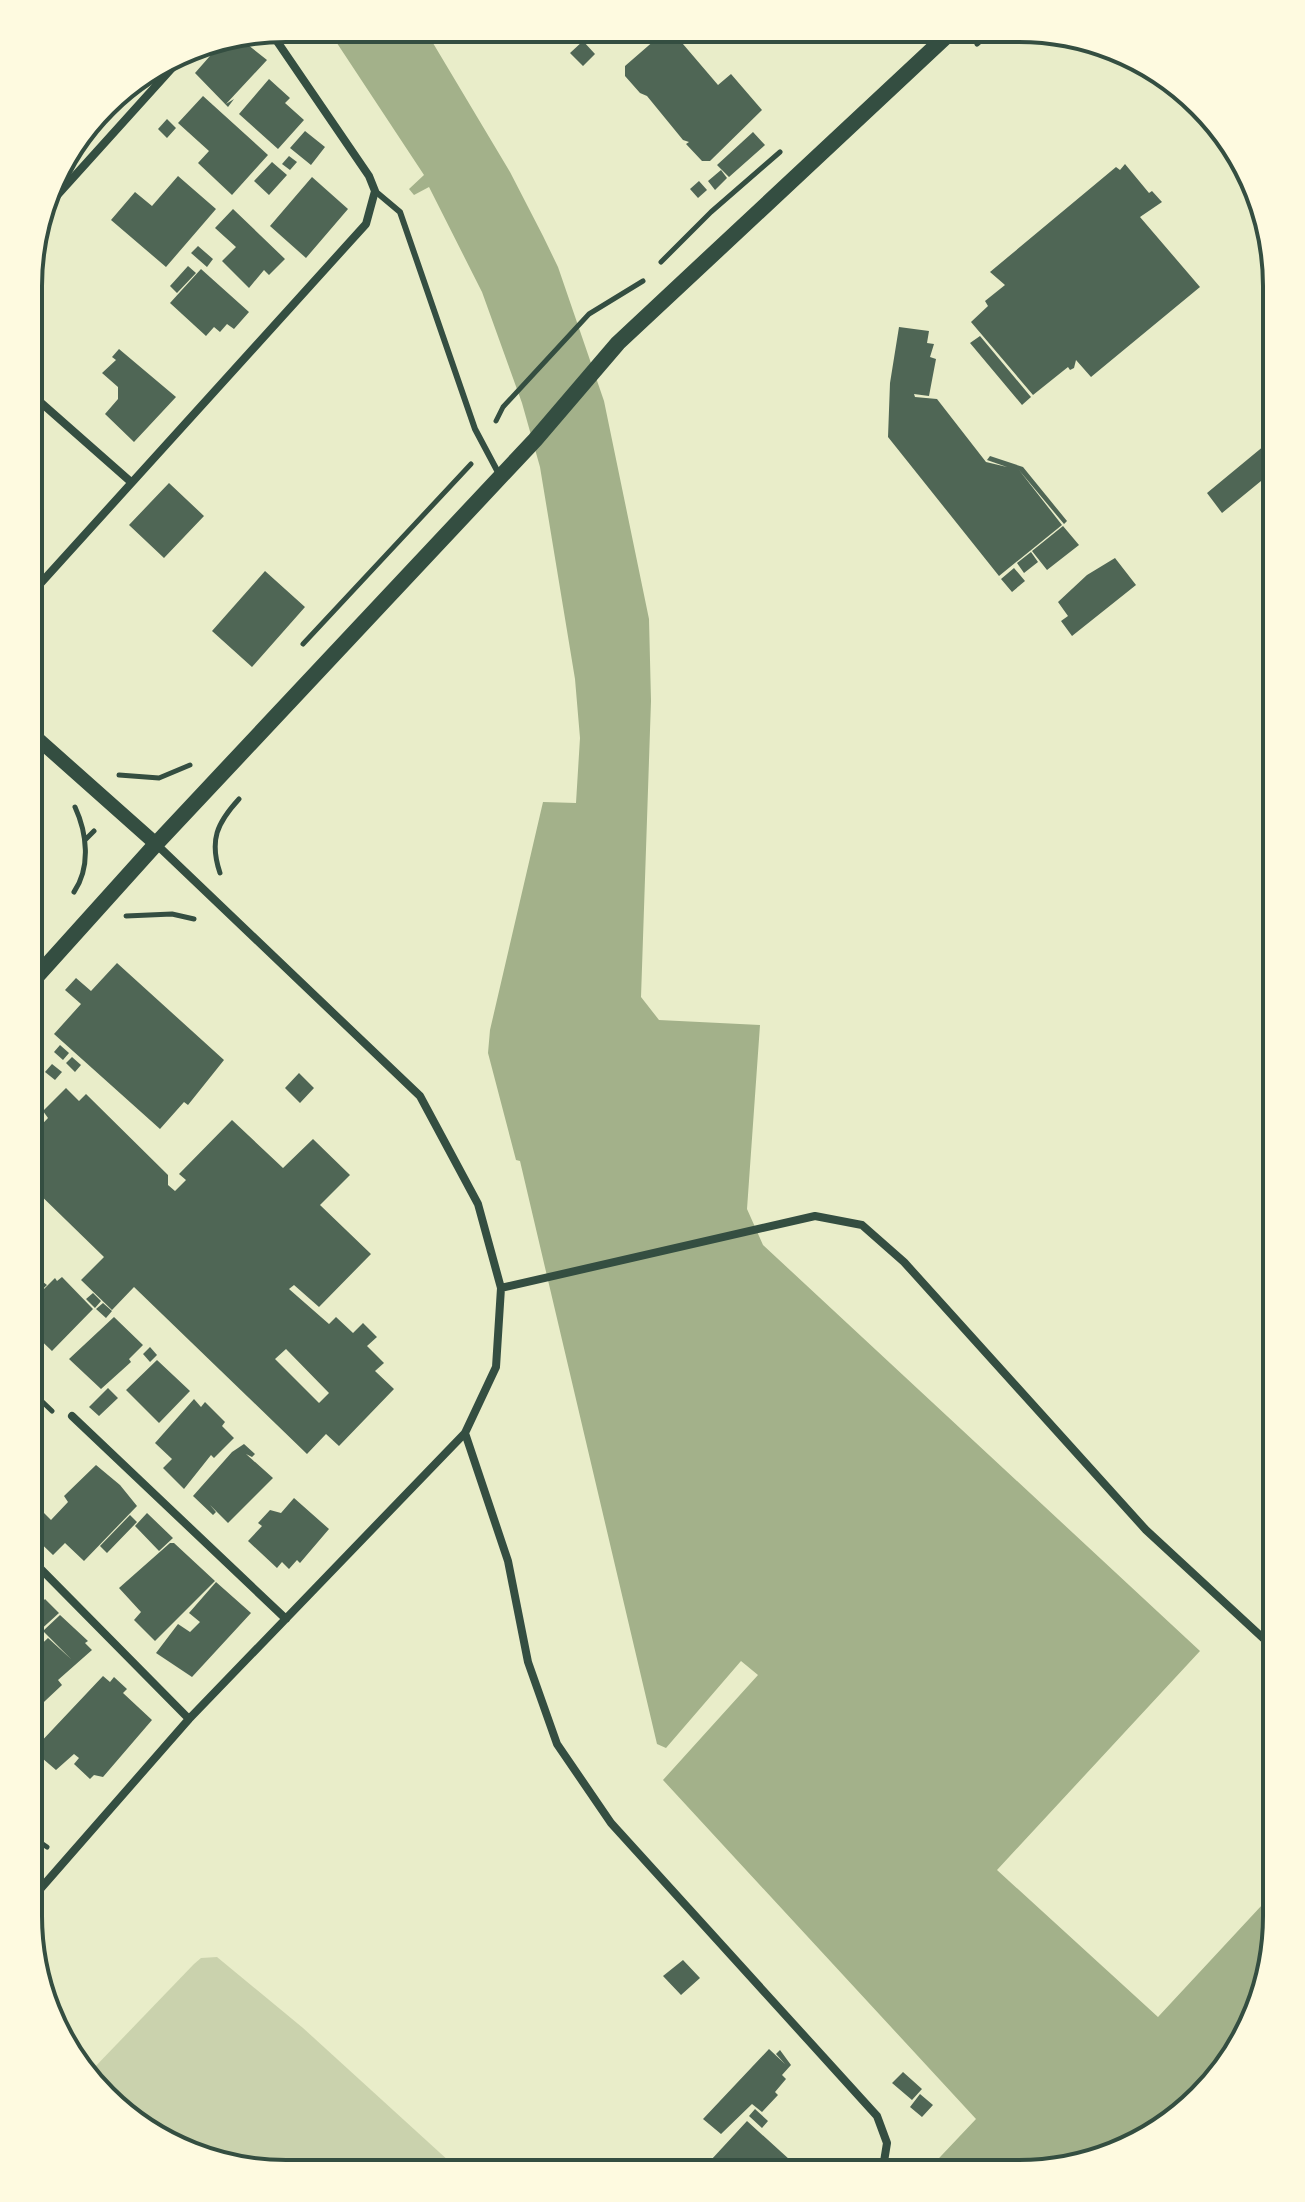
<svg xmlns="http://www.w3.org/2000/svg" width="1305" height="2202" font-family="Commissioner,sans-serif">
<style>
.green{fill:#cad2ad}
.water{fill:#a3b18a}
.building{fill:#4f6655;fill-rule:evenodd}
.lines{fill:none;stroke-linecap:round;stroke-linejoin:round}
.path{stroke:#344e41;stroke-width:5}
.service{stroke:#344e41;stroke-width:6}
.minor{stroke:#344e41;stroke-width:8}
.tertiary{stroke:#344e41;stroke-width:14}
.secondary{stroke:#344e41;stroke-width:16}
.rim{fill:none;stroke:#344e41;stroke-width:4}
</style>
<rect width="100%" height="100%" fill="#e9edc9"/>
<path class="green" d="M 217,1957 L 303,2028 L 461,2172 L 253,2172 L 129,2121 L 91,2071 L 194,1964 L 201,1958 Z"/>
<path class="water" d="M 327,28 L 424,28 L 510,172 L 543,236 L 558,267 L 604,401 L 649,619 L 651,701 L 641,997 L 659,1020 L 760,1025 L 747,1209 L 763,1245 L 1200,1651 L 997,1870 L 1158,2017 L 1276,1890 L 1276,1933 L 1263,1999 L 1224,2073 L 1117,2155 L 1019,2174 L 924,2174 L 976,2119 L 663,1780 L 758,1675 L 741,1661 L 666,1748 L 657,1744 L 520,1161 L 516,1160 L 488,1053 L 490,1030 L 543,802 L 576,803 L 580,738 L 575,679 L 540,467 L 522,403 L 482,292 L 429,187 L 414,195 L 409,189 L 424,175 Z"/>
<path class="building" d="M 466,29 L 480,29 L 483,37 L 470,41 Z
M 872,30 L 897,30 L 883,42 Z
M 663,33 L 672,42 L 677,37 L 718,85 L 731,74 L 762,110 L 710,161 L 702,161 L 686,144 L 689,142 L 683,140 L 647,96 L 640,93 L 625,76 L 625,66 Z
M 238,37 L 267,60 L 226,104 L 234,99 L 228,107 L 195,73 L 224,40 Z
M 583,41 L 595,54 L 583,66 L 570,53 Z
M 269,79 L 290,98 L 285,103 L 304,120 L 278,149 L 239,114 Z
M 203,96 L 268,155 L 232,195 L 198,163 L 209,151 L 178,123 Z
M 167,119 L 176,128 L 167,138 L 158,129 Z
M 305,131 L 325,147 L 311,165 L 290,148 Z
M 753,132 L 765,145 L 729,177 L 717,165 Z
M 289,156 L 297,162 L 290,170 L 282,164 Z
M 272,162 L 287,175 L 269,195 L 254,181 Z
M 1125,164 L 1149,193 L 1152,191 L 1162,202 L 1140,217 L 1200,287 L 1091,377 L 1076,360 L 1074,368 L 1070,370 L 1068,367 L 1033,395 L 971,322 L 988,306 L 985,301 L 1005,285 L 990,272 L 1116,167 L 1120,170 Z
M 721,170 L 727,178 L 715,190 L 708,181 Z
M 178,176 L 216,209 L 166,267 L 111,220 L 135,192 L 152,206 Z
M 312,177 L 348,209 L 306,258 L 270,226 Z
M 699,181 L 707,190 L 698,198 L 690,189 Z
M 233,209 L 285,259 L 269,275 L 264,270 L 249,288 L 222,261 L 236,247 L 215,228 Z
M 198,246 L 213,259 L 207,267 L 191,253 Z
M 188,266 L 196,273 L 177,293 L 170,286 Z
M 201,269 L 249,312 L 234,329 L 227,324 L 220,332 L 214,327 L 206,336 L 170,303 Z
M 899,327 L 929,331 L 927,343 L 934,344 L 930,357 L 936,359 L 929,396 L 914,394 L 915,397 L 937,399 L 986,462 L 1007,467 L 987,460 L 990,456 L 1023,467 L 1067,521 L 1064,524 L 1019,470 L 1062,525 L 999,576 L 888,437 L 890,383 Z
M 980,336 L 1031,397 L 1022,405 L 970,343 Z
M 119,349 L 176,397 L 134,442 L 105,414 L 118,399 L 118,387 L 102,373 L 116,360 L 112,357 Z
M 1277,435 L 1277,468 L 1222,513 L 1207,493 Z
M 169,483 L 204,516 L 164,558 L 129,525 Z
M 1063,526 L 1079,545 L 1047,570 L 1032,551 Z
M 1031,552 L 1038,562 L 1024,573 L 1017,563 Z
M 1115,558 L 1136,585 L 1072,636 L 1061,621 L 1068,616 L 1058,602 L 1087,575 Z
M 1014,568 L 1025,581 L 1012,592 L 1001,579 Z
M 265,571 L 305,607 L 252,667 L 212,631 Z
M 117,963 L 224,1060 L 188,1105 L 184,1102 L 160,1129 L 54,1034 L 81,1004 L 65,990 L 76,978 L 91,991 Z
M 60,1045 L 69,1053 L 63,1060 L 54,1052 Z
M 72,1057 L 81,1065 L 75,1072 L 66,1063 Z
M 52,1064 L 62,1072 L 55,1080 L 45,1072 Z
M 299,1073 L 314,1088 L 300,1103 L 285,1088 Z
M 66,1088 L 79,1101 L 86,1094 L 168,1175 L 168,1185 L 175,1191 L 186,1180 L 179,1174 L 232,1120 L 283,1168 L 313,1139 L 350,1175 L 320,1205 L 371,1254 L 319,1307 L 294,1285 L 289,1289 L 329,1324 L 336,1317 L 353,1333 L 363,1323 L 377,1337 L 367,1346 L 384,1363 L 375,1371 L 394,1389 L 339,1446 L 326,1434 L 307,1454 L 134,1287 L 112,1310 L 81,1280 L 104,1257 L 29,1184 L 29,1138 L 48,1118 L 43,1111 ZM 286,1349 L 329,1393 L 319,1403 L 275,1359 Z
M 62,1277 L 93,1309 L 52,1351 L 29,1329 L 29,1313 L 38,1305 L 34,1299 L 55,1278 L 57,1281 Z
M 43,1282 L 47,1285 L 33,1298 L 30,1295 Z
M 93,1293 L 101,1301 L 95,1308 L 86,1299 Z
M 103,1303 L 112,1311 L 106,1318 L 96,1309 Z
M 114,1317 L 143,1345 L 129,1359 L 131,1362 L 101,1389 L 69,1359 Z
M 150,1347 L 157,1355 L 150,1362 L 143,1354 Z
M 157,1360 L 190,1391 L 159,1423 L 126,1390 Z
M 108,1388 L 118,1398 L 99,1416 L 89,1407 Z
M 194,1399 L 201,1407 L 205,1402 L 225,1422 L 222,1426 L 234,1438 L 214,1458 L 211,1455 L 184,1489 L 163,1468 L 172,1459 L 155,1443 Z
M 244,1444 L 255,1454 L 252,1457 L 246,1454 L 273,1478 L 228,1523 L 210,1505 L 216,1512 L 213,1515 L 193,1496 L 232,1452 Z
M 96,1465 L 120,1485 L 137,1506 L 84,1561 L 65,1543 L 53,1555 L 28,1531 L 29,1502 L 34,1503 L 51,1520 L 68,1502 L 64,1496 Z
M 294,1498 L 329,1529 L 300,1563 L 297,1560 L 289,1569 L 282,1562 L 277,1568 L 248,1541 L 262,1526 L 258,1523 L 270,1510 L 281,1513 Z
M 147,1513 L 173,1538 L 159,1551 L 135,1526 Z
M 130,1515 L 137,1522 L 107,1553 L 100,1546 Z
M 170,1543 L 174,1543 L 215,1581 L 155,1641 L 134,1620 L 141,1612 L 119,1588 Z
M 216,1582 L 251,1613 L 192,1677 L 156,1653 L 178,1624 L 190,1632 L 200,1622 L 189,1613 Z
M 45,1599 L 59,1613 L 37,1633 L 32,1627 L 36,1619 L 31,1614 Z
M 60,1615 L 88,1641 L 85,1643 L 92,1650 L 58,1680 L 62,1685 L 28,1717 L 28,1657 L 48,1638 L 71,1659 L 43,1631 Z
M 28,1622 L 38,1635 L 28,1644 Z
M 103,1676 L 110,1682 L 114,1677 L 127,1689 L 123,1693 L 152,1720 L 103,1777 L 94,1775 L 90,1779 L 74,1764 L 79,1758 L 74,1754 L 56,1770 L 35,1752 L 37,1746 Z
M 683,1960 L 700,1978 L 681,1995 L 663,1976 Z
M 769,2049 L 785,2064 L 776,2054 L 780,2050 L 791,2065 L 782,2075 L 786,2079 L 775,2092 L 778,2095 L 762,2112 L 752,2104 L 721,2134 L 703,2119 Z
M 903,2072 L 922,2089 L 912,2100 L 892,2083 Z
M 920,2094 L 933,2105 L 922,2117 L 910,2107 Z
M 755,2109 L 768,2121 L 762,2128 L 749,2116 Z
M 747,2121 L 790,2160 L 780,2171 L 783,2173 L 699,2173 Z"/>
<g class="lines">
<path class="path" d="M 977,44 L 993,30
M 661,262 L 711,212 L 780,152
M 496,421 L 503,407 L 589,314 L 643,281
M 303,644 L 471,464
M 119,775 L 159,778 L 190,765
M 85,840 L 94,831
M 220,873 C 209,840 217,823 239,799
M 74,892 C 91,867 87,833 75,807
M 126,916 L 172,914 L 194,919
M 29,1389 L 52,1411
M 28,1834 L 47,1847"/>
<path class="service" d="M 375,191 L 400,212 L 475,429 L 500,476"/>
<path class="minor" d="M 43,211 L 191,47
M 30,393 L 131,482
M 30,595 L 366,224 L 375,191 L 369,176 L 270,31
M 501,1288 L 815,1216 L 862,1225 L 904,1262 L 1146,1530 L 1277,1651
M 72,1416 L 286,1619
M 465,1433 L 508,1561 L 528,1662 L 557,1744 L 611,1823 L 877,2116 L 887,2143 L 882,2174
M 28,1556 L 189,1719
M 28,1903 L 189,1719 L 465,1433 L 496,1367 L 501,1288 L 478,1204 L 420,1096 L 156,844"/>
<path class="tertiary" d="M 30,732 L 156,844"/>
<path class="secondary" d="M 29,985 L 156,844 L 535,440 L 618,343 L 953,30"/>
</g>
<path d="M0 0H1305V2202H0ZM286 42H1019A244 244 0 0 1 1263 286V1916A244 244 0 0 1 1019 2160H286A244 244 0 0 1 42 1916V286A244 244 0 0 1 286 42Z" fill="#fefae0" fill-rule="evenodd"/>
<path class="rim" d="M286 42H1019A244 244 0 0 1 1263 286V1916A244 244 0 0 1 1019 2160H286A244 244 0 0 1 42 1916V286A244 244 0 0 1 286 42Z"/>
</svg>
